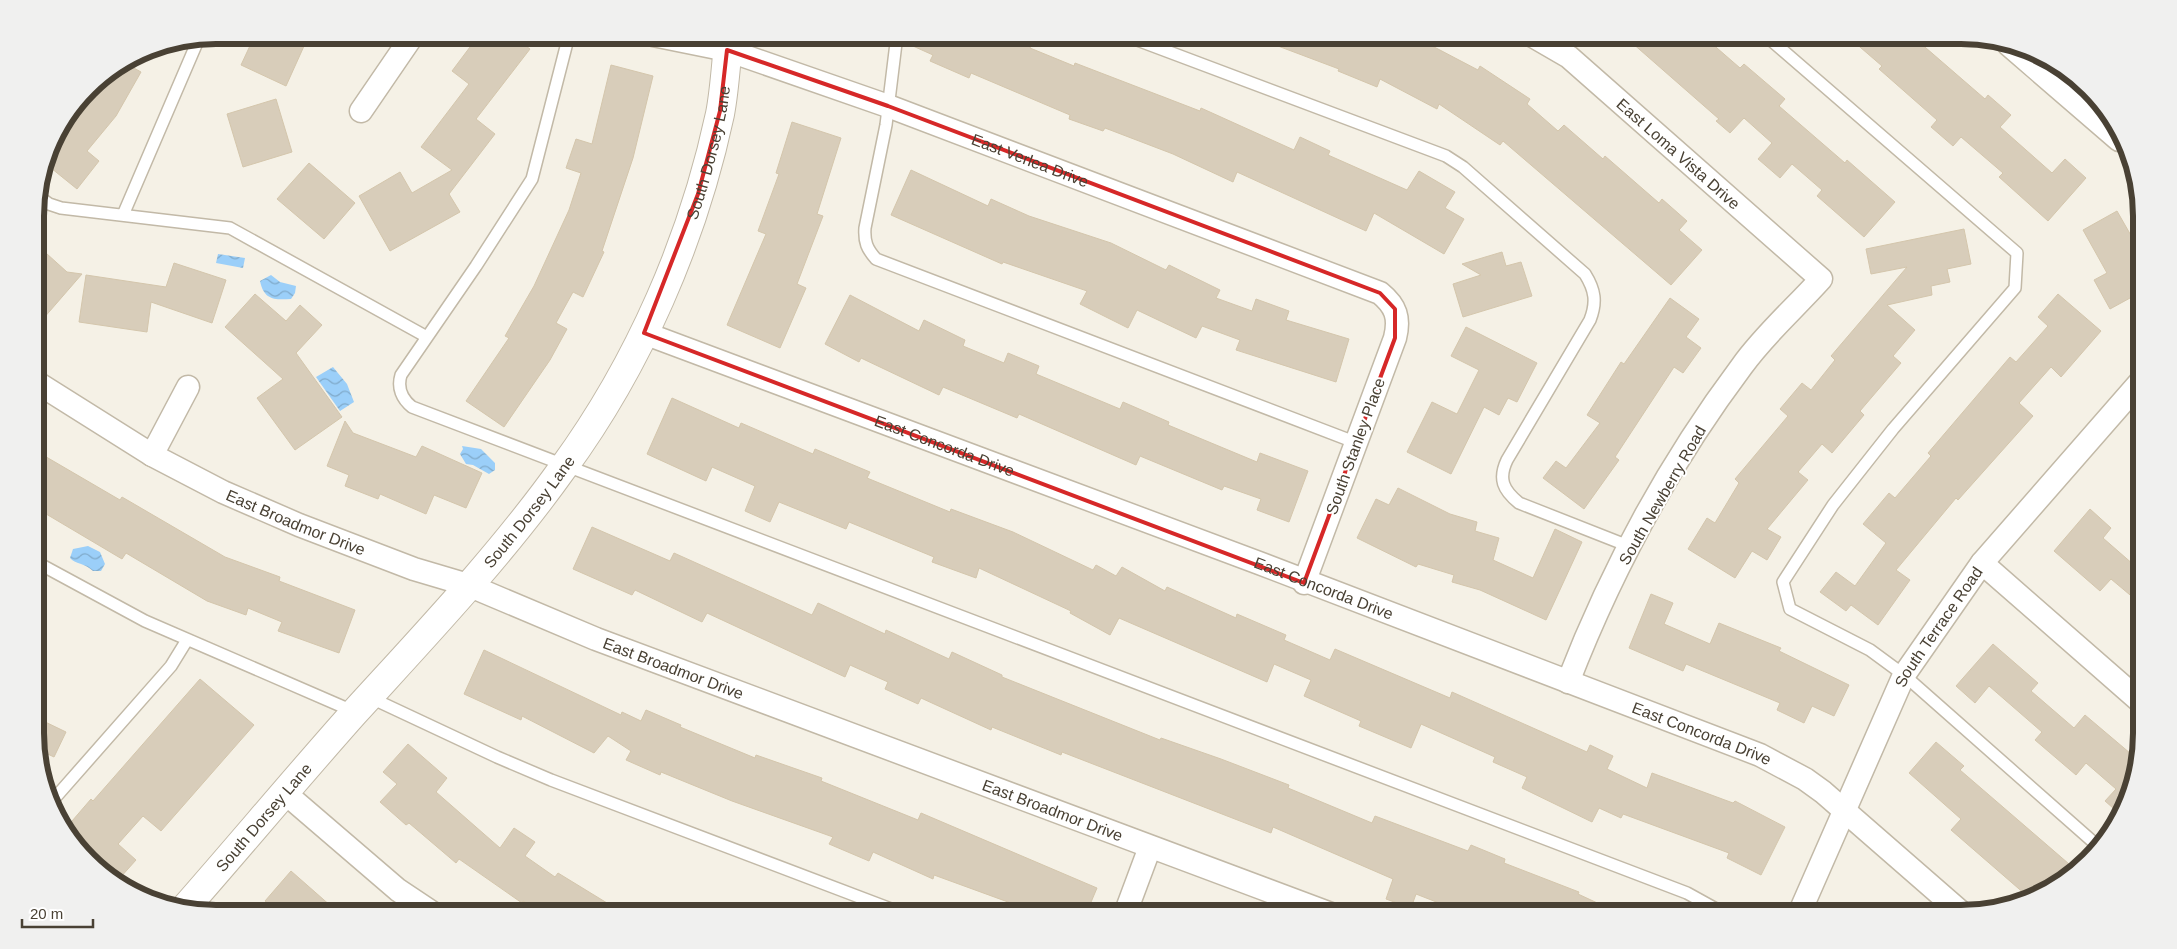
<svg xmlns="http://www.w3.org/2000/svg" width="2177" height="949" font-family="Arial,sans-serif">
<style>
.water{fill:url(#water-waves)}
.building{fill:#d8cdba;stroke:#d4c6ac}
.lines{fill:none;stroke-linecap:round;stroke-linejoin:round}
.service-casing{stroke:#c2b9a7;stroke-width:14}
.minor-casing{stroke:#c2b9a7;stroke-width:25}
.tertiary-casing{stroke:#c2b9a7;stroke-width:30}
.service{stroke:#fff;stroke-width:11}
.minor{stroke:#fff;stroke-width:22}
.tertiary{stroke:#fff;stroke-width:28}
.marked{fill:none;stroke:#d62828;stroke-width:4;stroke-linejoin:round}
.labels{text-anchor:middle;stroke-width:4;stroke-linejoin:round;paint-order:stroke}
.street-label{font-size:16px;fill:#494134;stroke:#fff}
.rim{fill:none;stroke:#494134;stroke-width:6}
</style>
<defs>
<pattern id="water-waves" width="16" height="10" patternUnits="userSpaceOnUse" patternTransform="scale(1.25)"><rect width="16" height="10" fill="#9bcff9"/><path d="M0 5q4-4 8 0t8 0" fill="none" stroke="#80aaca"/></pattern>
</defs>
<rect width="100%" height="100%" fill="#f5f1e6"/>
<path class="water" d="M 218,254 L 245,258 L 243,268 L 216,263 Z
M 271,275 L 280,282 L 296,286 L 295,293 L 291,299 C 274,300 264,300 260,281 Z
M 333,367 L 347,384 L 354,402 L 340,411 L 316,377 Z
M 462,446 L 481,449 L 495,463 L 495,470 L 489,474 L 473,465 L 466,464 L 460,454 L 463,449 Z
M 88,546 L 100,552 L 105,564 L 101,571 L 93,571 C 85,563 75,564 70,558 L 73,549 Z"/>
<path class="building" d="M 255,35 L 309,35 L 286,86 L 241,65 Z
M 479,35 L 511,35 L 530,49 L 476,119 L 495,134 L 449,194 L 460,212 L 390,251 L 359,196 L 400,172 L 412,193 L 452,170 L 421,147 L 469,84 L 452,71 Z
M 904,35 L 1023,35 L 1033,39 L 1030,48 L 1074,66 L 1075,63 L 1200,111 L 1201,108 L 1294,150 L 1300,137 L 1330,151 L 1328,155 L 1407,190 L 1419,171 L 1455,192 L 1445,208 L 1464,219 L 1444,254 L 1374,213 L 1366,231 L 1237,172 L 1233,182 L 1173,154 L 1105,128 L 1103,131 L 1069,119 L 1070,115 L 971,73 L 969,78 L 930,61 L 933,55 L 904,42 Z
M 1254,35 L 1396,35 L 1415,43 L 1417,38 L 1478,70 L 1480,66 L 1530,99 L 1527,104 L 1558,131 L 1564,125 L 1603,159 L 1605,156 L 1659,203 L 1662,199 L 1687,221 L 1679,230 L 1702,250 L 1671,285 L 1503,141 L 1500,145 L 1439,104 L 1437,109 L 1380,79 L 1377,87 L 1338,71 L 1339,69 L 1254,37 Z
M 1623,35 L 1702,35 L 1740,68 L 1744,64 L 1785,99 L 1779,106 L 1845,163 L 1847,160 L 1895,202 L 1864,237 L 1817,196 L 1822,190 L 1792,164 L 1780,178 L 1758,159 L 1772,143 L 1744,118 L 1730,133 L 1716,121 L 1719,119 Z
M 1846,35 L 1911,35 L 1985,99 L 1988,95 L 2011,115 L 2000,127 L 2052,173 L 2065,159 L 2086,178 L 2048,221 L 1999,177 L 2003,173 L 1961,137 L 1953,146 L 1931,127 L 1937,120 L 1879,69 L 1882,66 Z
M 125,63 L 141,72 L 116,116 L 87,151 L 99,161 L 77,189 L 46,164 L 54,136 L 96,80 Z
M 611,65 L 653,76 L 633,158 L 602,251 L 604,252 L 583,297 L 573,292 L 556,323 L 567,329 L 550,360 L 504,427 L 466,401 L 509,338 L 505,336 L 534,286 L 569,210 L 581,173 L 566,168 L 576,139 L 592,144 Z
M 276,99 L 292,152 L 243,167 L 227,114 Z
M 792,122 L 841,138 L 817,214 L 823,216 L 797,284 L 806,288 L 780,348 L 727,325 L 766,234 L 758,231 L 779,174 L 776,173 Z
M 309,163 L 355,203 L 324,239 L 277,199 Z
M 911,170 L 988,206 L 991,199 L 1029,216 L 1111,243 L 1166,270 L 1169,265 L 1220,290 L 1216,298 L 1252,311 L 1256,299 L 1289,311 L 1286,320 L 1349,339 L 1336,382 L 1236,350 L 1240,340 L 1202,326 L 1196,338 L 1137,310 L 1128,328 L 1080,304 L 1087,291 L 1003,262 L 1002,264 L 891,215 Z
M 2117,211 L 2133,239 L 2141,235 L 2141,292 L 2110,309 L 2094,280 L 2107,273 L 2083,230 Z
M 1964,229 L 1971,264 L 1947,269 L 1950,282 L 1931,286 L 1932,295 L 1887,305 L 1915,330 L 1893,356 L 1901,363 L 1860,411 L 1864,415 L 1832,453 L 1822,444 L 1798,472 L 1808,480 L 1767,529 L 1781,537 L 1767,560 L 1752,551 L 1735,578 L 1688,549 L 1707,518 L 1715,523 L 1739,483 L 1735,479 L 1788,416 L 1780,409 L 1802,383 L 1811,390 L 1835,360 L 1831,356 L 1907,267 L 1871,274 L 1866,249 Z
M 36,244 L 67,272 L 82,274 L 36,327 Z
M 1502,252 L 1506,266 L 1521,262 L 1532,296 L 1463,317 L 1453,284 L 1481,275 L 1462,264 Z
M 174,263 L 226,280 L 212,323 L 151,302 L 147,332 L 79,322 L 86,275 L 166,287 Z
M 255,294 L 286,321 L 300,305 L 322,325 L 296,353 L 342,417 L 295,450 L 257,398 L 283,379 L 225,327 Z
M 2058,294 L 2101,331 L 2061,377 L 2051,367 L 2019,403 L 2033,416 L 1958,500 L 1956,498 L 1896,570 L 1910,580 L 1878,625 L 1851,605 L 1846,611 L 1820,592 L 1836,572 L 1855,586 L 1886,543 L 1863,524 L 1889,493 L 1895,498 L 1931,456 L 1928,453 L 2010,357 L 2016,362 L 2048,326 L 2038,317 Z
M 850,295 L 919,331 L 924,320 L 965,340 L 963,346 L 1004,363 L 1008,353 L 1039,366 L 1036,374 L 1120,409 L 1123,402 L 1169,422 L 1168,425 L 1257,462 L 1260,453 L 1308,471 L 1289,522 L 1257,510 L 1261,499 L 1224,486 L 1222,490 L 1140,456 L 1136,465 L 1019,414 L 1017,418 L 943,387 L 939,395 L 861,358 L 859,362 L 825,344 Z
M 1670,298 L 1699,319 L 1686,337 L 1701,348 L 1683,373 L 1674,367 L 1615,457 L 1619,460 L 1584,509 L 1543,478 L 1556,461 L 1566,468 L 1600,423 L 1587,415 L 1621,362 L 1624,364 Z
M 1466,327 L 1537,363 L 1517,402 L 1508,398 L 1499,415 L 1484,407 L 1451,474 L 1407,452 L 1432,402 L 1457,414 L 1479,370 L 1451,356 Z
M 672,398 L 739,428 L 741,423 L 813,454 L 815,449 L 870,472 L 867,478 L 950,512 L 951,509 L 1013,532 L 1093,570 L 1096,565 L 1116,576 L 1122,567 L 1165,591 L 1167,587 L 1236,618 L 1237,614 L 1286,635 L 1284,640 L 1330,660 L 1335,649 L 1450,698 L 1452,692 L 1587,752 L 1590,745 L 1613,756 L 1607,769 L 1647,788 L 1652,773 L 1733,803 L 1735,801 L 1785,827 L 1761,875 L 1727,858 L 1729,853 L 1623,814 L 1621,818 L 1599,808 L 1592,822 L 1522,788 L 1527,777 L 1493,762 L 1495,757 L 1421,724 L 1411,748 L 1359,726 L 1361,721 L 1304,696 L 1311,680 L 1274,664 L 1267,682 L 1119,618 L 1110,635 L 1070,613 L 1071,611 L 979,568 L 976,578 L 932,562 L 934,557 L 849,522 L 846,529 L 779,502 L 770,522 L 745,511 L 755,486 L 712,467 L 706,481 L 647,454 Z
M 345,421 L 353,433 L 416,457 L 422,446 L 482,473 L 466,508 L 434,495 L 426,514 L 380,494 L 378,499 L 345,486 L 349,475 L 327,466 Z
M 36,451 L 120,500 L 122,497 L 225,557 L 280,577 L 279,581 L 355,610 L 339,653 L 278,631 L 282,622 L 248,608 L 246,615 L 207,601 L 126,553 L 122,559 L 36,508 Z
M 1398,488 L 1450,514 L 1477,522 L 1475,531 L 1499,538 L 1493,560 L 1533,578 L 1555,529 L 1582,542 L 1546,620 L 1480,590 L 1452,582 L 1454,575 L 1418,564 L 1416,567 L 1357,538 L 1376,499 L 1389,505 Z
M 2090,509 L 2111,528 L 2103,538 L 2142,572 L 2142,605 L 2111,579 L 2100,591 L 2054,551 Z
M 592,527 L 670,561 L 674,553 L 812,615 L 818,603 L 885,634 L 886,630 L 949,659 L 952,652 L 1002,675 L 1002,677 L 1160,740 L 1161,738 L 1221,759 L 1289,785 L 1288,788 L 1372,823 L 1375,816 L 1468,851 L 1471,845 L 1505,859 L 1504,863 L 1579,892 L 1578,894 L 1621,914 L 1467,914 L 1416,894 L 1411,908 L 1386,899 L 1393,879 L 1273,827 L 1271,833 L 1062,752 L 1061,755 L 992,727 L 991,730 L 921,698 L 918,704 L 885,689 L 888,682 L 850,665 L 845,677 L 707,613 L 702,622 L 635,590 L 632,595 L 573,569 Z
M 1651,594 L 1673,603 L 1664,624 L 1710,644 L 1719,623 L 1781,648 L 1779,651 L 1849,685 L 1834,716 L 1812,706 L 1804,723 L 1777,710 L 1780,703 L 1686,664 L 1683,671 L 1629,648 Z
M 1993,644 L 2038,683 L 2031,691 L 2074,728 L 2085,715 L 2137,759 L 2128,802 L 2121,815 L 2105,801 L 2116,789 L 2086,763 L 2076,775 L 2035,740 L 2042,732 L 1989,686 L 1975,703 L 1956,686 Z
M 484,650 L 621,715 L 622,712 L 641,721 L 646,710 L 681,725 L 680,727 L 755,758 L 756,755 L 822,778 L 821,781 L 918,820 L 921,813 L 1097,888 L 1086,914 L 1015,914 L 1019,906 L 934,875 L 933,879 L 873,852 L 869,861 L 829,844 L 833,837 L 732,801 L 661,772 L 660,775 L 626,760 L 631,751 L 608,736 L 594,753 L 522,716 L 521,720 L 464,694 Z
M 200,679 L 254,725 L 161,831 L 143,816 L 118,844 L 136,860 L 119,879 L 73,843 L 66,828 L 91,799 L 93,801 Z
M 37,718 L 66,732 L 54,757 L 37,749 Z
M 1936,742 L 1964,766 L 1960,770 L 2076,870 L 2062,883 L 2026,895 L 1951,830 L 1961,819 L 1909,773 Z
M 408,744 L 447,778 L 436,792 L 500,848 L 514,828 L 535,842 L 525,856 L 555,877 L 558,873 L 625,914 L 545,914 L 523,901 L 522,903 L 459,859 L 456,863 L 409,823 L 406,825 L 380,802 L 397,784 L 383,772 Z
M 291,871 L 340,914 L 281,914 L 265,901 Z"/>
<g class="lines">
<defs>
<path id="service" d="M 569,35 L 532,179 L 476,266 L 401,375 C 397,388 402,399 412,407 L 1687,893 L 1725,914
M 897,35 L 886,125 L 865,228 C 864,242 867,249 876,259 L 1357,443
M 1124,35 L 1446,156 L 1463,167 L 1585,274 C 1595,290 1597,302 1590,320 L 1507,460 C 1498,479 1503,490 1519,503 L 1631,547
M 1765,35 L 2017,253 L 2015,288 L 1893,429 L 1833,505 L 1783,582 L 1790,609 L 1870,650 L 1904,675 L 2100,848
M 38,196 L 49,204 L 61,208 L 230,228 L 427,337
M 123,215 L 199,38
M 36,562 L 145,621 L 355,712
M 369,697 L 497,757 L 551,780 L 904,914
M 54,799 L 171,666 L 187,640"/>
<g id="minor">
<path id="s1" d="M 653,35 L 727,50 L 888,106 L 1380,293 C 1396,306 1400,318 1395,338 L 1304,583"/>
<path id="s2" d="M 1531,35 L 1569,57 L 1821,279 C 1795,308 1764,335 1742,366 C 1670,462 1611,571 1568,682"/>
<path d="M 2009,45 L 2119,140"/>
<path d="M 361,111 L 413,35"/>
<path id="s3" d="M 644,333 L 1259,563 L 1760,755 L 1805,779 L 1823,792 L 1963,914"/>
<path id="s4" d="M 36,382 L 152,455 L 223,492 L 299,525 L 414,569 L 468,585 L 596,639 L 1331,914"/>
<path d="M 152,455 L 188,387"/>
<path d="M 1982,563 L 2142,703"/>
<path d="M 285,793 L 398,890 L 434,914"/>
<path d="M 1125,914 L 1150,847"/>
<path id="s5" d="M 1799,914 L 1904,675 L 1982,563 L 2141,381"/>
</g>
<g id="tertiary">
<path id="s6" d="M 185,908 C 242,843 297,777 354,713 C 426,634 501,555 563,468 C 639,364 693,240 720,114 C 725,88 726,61 729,35"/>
</g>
</defs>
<use href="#service" class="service-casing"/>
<use href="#minor" class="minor-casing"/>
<use href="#tertiary" class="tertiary-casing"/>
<use href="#service" class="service"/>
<use href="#minor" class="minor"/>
<use href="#tertiary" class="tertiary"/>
</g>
<path class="marked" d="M 727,50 L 888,106 L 1380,293 L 1395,309 L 1395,338 L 1304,583 L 644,333 L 698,194 L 720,111 Z"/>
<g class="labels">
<g class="street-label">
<text dy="6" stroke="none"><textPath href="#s6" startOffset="930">South Dorsey Lane</textPath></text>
<text dy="6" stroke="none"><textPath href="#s2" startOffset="190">East Loma Vista Drive</textPath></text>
<text dy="6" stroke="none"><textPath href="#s1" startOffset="398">East Verlea Drive</textPath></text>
<text dy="6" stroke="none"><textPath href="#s3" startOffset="321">East Concorda Drive</textPath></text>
<text transform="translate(1355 446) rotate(-70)" y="6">South Stanley Place</text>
<text transform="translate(1662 495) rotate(-60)" y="6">South Newberry Road</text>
<text dy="6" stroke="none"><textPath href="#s6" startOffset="525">South Dorsey Lane</textPath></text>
<text dy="6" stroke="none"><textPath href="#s4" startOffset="296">East Broadmor Drive</textPath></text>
<text dy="6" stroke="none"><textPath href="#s3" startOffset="726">East Concorda Drive</textPath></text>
<text dy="6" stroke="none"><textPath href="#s5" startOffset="320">South Terrace Road</textPath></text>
<text dy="6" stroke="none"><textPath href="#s4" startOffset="701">East Broadmor Drive</textPath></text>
<text dy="6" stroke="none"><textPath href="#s3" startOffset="1131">East Concorda Drive</textPath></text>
<text dy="6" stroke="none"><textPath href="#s4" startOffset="1106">East Broadmor Drive</textPath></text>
<text dy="6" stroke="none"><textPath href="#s6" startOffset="120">South Dorsey Lane</textPath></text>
</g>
</g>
<path d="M0 0H2177V949H0ZM216 44H1961A172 172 0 0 1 2133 216V733A172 172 0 0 1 1961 905H216A172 172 0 0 1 44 733V216A172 172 0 0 1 216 44Z" fill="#f0f0ef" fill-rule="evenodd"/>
<path class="rim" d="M216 44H1961A172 172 0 0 1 2133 216V733A172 172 0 0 1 1961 905H216A172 172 0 0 1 44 733V216A172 172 0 0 1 216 44Z"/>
<path d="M22 919v8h71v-8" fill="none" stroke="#494134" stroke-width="2.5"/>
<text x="30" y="919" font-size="15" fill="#494134" stroke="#ffffff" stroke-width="4" paint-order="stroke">20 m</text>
</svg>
